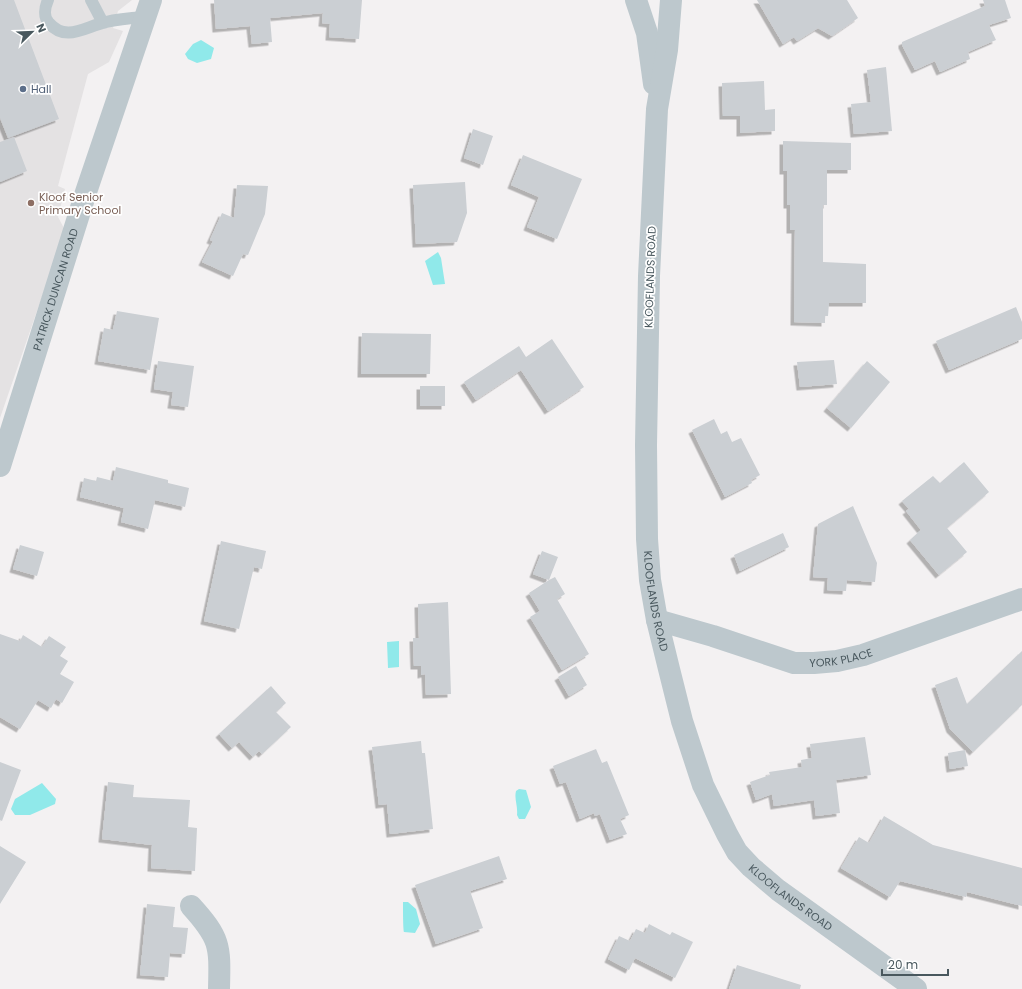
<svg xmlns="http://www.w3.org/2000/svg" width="1022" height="989" font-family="Poppins,sans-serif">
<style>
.education{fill:#e4e2e3}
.water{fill:#90e9ea}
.building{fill:#cbcfd3;filter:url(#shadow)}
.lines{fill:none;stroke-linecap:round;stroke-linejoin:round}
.service{stroke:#bdc8cd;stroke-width:12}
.minor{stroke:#bdc8cd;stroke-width:22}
.service-dot{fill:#5c6f8a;stroke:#fff;stroke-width:1.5}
.education-dot{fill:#8d6e63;stroke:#fff;stroke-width:1.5}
.labels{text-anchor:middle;stroke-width:3.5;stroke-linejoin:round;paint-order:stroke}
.service-label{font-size:11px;fill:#4e5e75;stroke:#fff;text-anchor:start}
.education-label{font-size:11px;fill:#785e54;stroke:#fff;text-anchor:start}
.street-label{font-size:11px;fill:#49585e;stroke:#fff}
</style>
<defs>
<filter id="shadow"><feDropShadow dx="-3.5" dy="3.5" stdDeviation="0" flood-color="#0004"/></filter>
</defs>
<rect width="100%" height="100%" fill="#f3f1f2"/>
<path class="education" d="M 0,0 L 132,0 L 118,11 L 113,28 L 123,31 L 109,62 L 88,74 L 58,186 L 65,189 L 58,217 L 65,230 L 0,418 Z"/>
<path class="water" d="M 201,40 L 214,48 L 211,59 L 197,63 L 188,59 L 185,54 L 193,44 Z
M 438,252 L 441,258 L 445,284 L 433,285 L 425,261 Z
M 399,641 L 399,667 L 388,668 L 387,642 Z
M 42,783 L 56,799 L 55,804 L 30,815 L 15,815 L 11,809 L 15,799 Z
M 519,789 L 526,790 L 531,807 L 525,819 L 519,819 L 517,815 C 518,806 514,799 516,791 Z
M 403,902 L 408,902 L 416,909 L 420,924 L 415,933 L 404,932 C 403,930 403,906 403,902 Z"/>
<path class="building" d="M 0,0 L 14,0 L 59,119 L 8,138 L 0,118 Z
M 214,0 L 362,0 L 359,39 L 329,37 L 330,24 L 322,23 L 323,13 L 270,18 L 272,42 L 252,44 L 250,26 L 216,29 Z
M 757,0 L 847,0 L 858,18 L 832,36 L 818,28 L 797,41 L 794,37 L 783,44 Z
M 983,0 L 1005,0 L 1011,18 L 989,25 L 996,40 L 968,52 L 970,59 L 940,72 L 935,61 L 915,70 L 902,45 L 902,42 L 985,6 Z
M 886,67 L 892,131 L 854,134 L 851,104 L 871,102 L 867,70 Z
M 764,81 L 765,110 L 775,109 L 775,131 L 740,133 L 740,116 L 723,116 L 722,83 Z
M 473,129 L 493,136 L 483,165 L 464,158 Z
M 14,137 L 27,171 L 0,182 L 0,142 Z
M 783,141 L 851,143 L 851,170 L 827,170 L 827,205 L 823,205 L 823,262 L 866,264 L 866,303 L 829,303 L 828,316 L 825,316 L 825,323 L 794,322 L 795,230 L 790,230 L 790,205 L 787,205 L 787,171 L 783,171 Z
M 523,155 L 582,179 L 557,239 L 527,227 L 539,197 L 511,185 Z
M 465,182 L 467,213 L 457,242 L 416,244 L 413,185 Z
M 237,185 L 268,186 L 265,214 L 248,255 L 243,254 L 233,276 L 202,262 L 213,241 L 210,240 L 222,213 L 234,218 Z
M 1016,307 L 1022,322 L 1022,339 L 949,370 L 936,341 Z
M 117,311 L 159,318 L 150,370 L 98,361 L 104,328 L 113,330 Z
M 362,333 L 431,334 L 430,374 L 361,374 Z
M 552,339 L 584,387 L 548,411 L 521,370 L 476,400 L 464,382 L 519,346 L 526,357 Z
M 834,360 L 837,384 L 800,387 L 797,362 Z
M 158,361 L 194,366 L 188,407 L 171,405 L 173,392 L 154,389 Z
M 867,361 L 890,382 L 851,428 L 827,408 Z
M 420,386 L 445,386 L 445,406 L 420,406 Z
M 714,419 L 721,434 L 727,431 L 732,442 L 741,438 L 760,475 L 751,480 L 752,483 L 725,497 L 692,430 Z
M 964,462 L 989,492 L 947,528 L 967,552 L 939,575 L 910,540 L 921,530 L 906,511 L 909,509 L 902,501 L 933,476 L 940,483 Z
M 116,467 L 168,480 L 168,483 L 189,488 L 185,507 L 155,500 L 148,529 L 121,522 L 124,508 L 80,497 L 84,478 L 96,481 L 97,477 L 113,481 Z
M 853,506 L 877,563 L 875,582 L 847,580 L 846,591 L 827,590 L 828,578 L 813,577 L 818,524 Z
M 783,533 L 789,547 L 740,571 L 734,555 Z
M 221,541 L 266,551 L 262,569 L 254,567 L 239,629 L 204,621 Z
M 20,545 L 44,552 L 37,576 L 13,569 Z
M 542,551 L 558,557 L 549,580 L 555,577 L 565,594 L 557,599 L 589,654 L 562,670 L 530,617 L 540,611 L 529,593 L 549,580 L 533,574 Z
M 448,602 L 451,694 L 426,695 L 425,674 L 421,675 L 421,666 L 414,666 L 413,638 L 419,638 L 418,604 Z
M 0,634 L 20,641 L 23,635 L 42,647 L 49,636 L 66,647 L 60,656 L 68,661 L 60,674 L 74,682 L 62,703 L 56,699 L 51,708 L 38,700 L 20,729 L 0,717 Z
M 1022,651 L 1022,705 L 973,752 L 950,729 L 935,685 L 957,677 L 967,704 Z
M 576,666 L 587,685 L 569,696 L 558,677 Z
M 271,686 L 286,703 L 276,712 L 291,727 L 262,754 L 259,751 L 253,757 L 239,742 L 232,748 L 219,734 Z
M 865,737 L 871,775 L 836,780 L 840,813 L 816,816 L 814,800 L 774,806 L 772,794 L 756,800 L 750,782 L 770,775 L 769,772 L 802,767 L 801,760 L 812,758 L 810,744 Z
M 421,741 L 422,753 L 425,753 L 433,829 L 390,834 L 387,804 L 379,805 L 372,747 Z
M 596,749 L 602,763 L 607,761 L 629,815 L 620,819 L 627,834 L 610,840 L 600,814 L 595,816 L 594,813 L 580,819 L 566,782 L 560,784 L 553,766 Z
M 965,750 L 968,766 L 950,769 L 948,753 Z
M 0,762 L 21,770 L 2,821 L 0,820 Z
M 108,782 L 134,785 L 133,797 L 190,800 L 188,827 L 197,828 L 195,871 L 151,868 L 152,845 L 102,839 Z
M 884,816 L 933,845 L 1022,868 L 1022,906 L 967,892 L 966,897 L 900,881 L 890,897 L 841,868 L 859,837 L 869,843 Z
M 0,846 L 26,862 L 0,904 Z
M 499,856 L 507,879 L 470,891 L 483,928 L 436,944 L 415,885 Z
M 147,904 L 175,907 L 173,927 L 188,928 L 185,954 L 170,953 L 168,977 L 140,975 Z
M 649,924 L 670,935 L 672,932 L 693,942 L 675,978 L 635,958 L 629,970 L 608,959 L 619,936 L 630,941 L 636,929 L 645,933 Z
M 737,965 L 801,985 L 800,989 L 729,989 Z"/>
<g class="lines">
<path class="service" d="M 48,0 C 45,7 43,17 49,23 C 66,43 86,26 106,22 C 119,19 133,18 146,17
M 91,0 L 103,23"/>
<g class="minor">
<path d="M 636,0 L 647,33 L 654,84"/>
<path id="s1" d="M 671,0 L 667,50 L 657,109 L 649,276 L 646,445 L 647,539 L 650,580 L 657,620 L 669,669 L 682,721 L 703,785 L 727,834 L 737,852 L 751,867 L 778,890 L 916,989"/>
<path id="s2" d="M 0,466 L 86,192 L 151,0"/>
<path id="s3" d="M 657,620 L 713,636 L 794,663 L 814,663 L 837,661 L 863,655 L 1022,599"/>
<path d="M 191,906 C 221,939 220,946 219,989"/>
</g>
</g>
<circle class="service-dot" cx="23" cy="89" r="4"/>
<circle class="education-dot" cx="31" cy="203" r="4"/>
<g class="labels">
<g class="service-label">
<text x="31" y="93">Hall</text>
</g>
<g class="education-label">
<text x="39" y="201">Kloof Senior<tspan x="39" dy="13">Primary School</tspan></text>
</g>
<g class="street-label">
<text transform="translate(650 277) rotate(-88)" y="4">KLOOFLANDS ROAD</text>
<text dy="4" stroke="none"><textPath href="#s2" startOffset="185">PATRICK DUNCAN ROAD</textPath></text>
<text dy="4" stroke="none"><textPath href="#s1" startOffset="603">KLOOFLANDS ROAD</textPath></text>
<text dy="4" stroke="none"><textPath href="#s3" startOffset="191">YORK PLACE</textPath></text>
<text dy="4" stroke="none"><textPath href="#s1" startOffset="939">KLOOFLANDS ROAD</textPath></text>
</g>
</g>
<g transform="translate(32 32) rotate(67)" stroke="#ffffff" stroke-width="3" paint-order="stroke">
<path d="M0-3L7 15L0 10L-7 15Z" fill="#49585e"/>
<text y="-6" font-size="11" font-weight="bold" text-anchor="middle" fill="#49585e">N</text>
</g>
<path d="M882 969v6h66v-6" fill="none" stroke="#49585e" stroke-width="2"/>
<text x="888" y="969" font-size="12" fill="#49585e" stroke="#ffffff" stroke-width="3" paint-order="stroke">20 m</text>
</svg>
